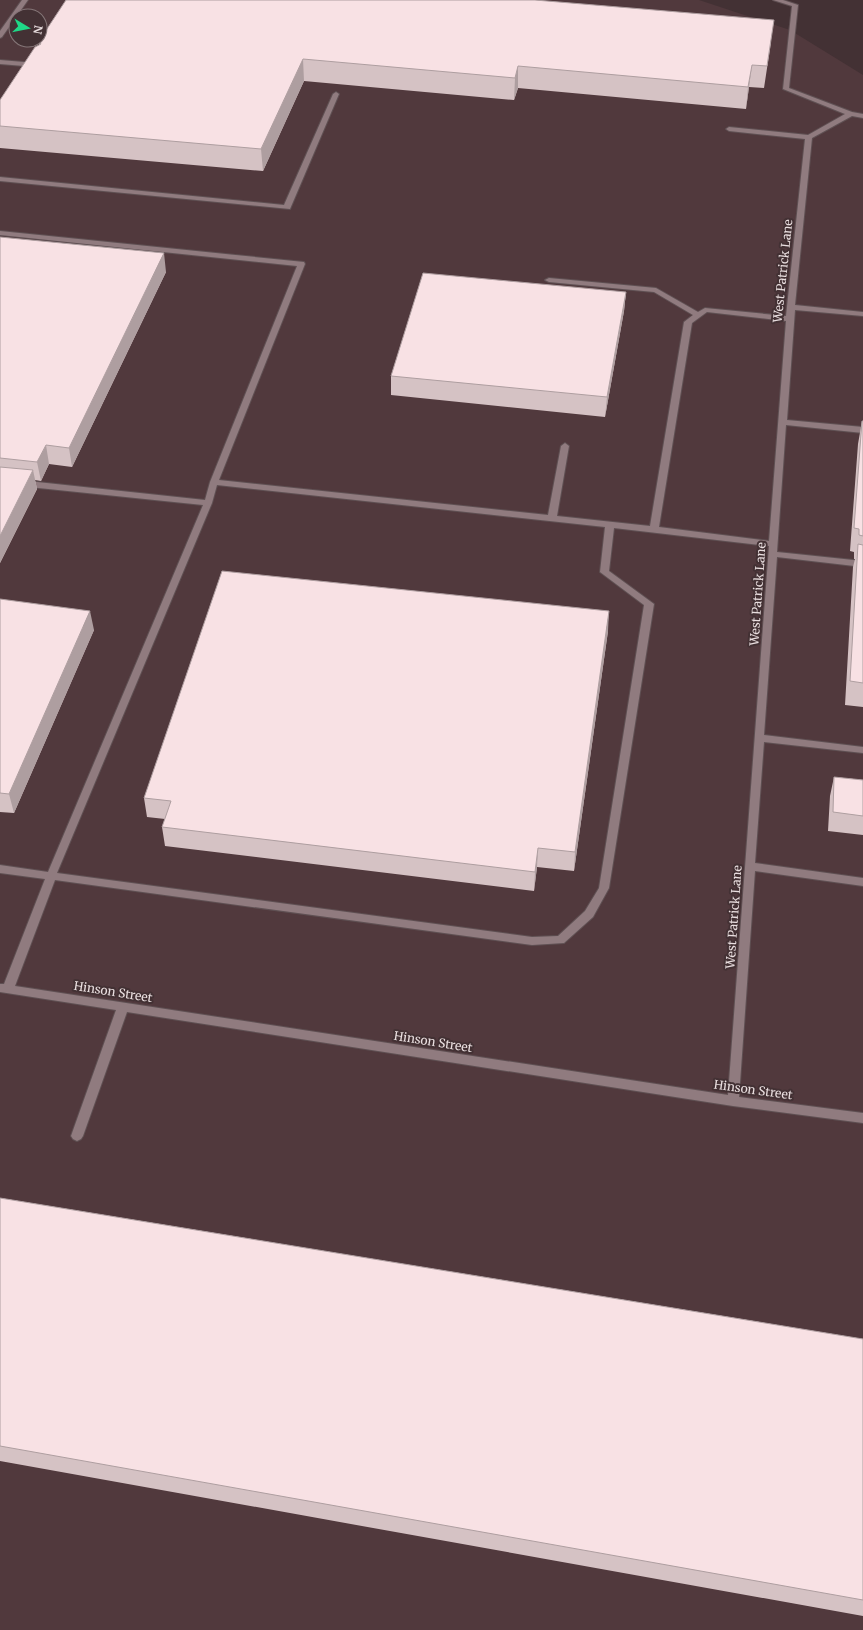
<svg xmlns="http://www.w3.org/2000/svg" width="863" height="1630" font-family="Merriweather,serif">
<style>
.built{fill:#51393d;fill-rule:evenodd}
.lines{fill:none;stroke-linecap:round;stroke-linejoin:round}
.minor-casing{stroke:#5f5053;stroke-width:2}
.minor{fill:#907b7f;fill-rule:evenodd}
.wall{fill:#d5c2c4}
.shaded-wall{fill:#ae9ea0}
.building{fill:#f8e1e4;stroke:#ae9ea0}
.labels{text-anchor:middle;stroke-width:4;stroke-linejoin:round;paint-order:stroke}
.street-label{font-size:12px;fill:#e9dedf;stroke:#433134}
</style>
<rect width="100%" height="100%" fill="#433134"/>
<path class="built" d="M 0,0 L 699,0 L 790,30 L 863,75 L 863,1630 L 0,1630 ZM 16,16 L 40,16 L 40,40 L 16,40 Z"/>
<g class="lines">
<defs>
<path id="minor" d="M 22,0 L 28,0 L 2,37 L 0,38 L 0,31 Z
M 773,0 L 783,0 L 798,5 L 789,88 L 852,112 L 863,114 L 863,118 L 852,116 L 812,138 L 795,305 L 863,312 L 863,316 L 795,310 L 787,420 L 863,427 L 863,433 L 786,425 L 777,552 L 863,561 L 863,567 L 777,557 L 764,735 L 863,747 L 863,753 L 764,742 L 755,863 L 863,878 L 863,886 L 755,871 L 739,1097 L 863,1113 L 863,1123 L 733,1106 L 127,1012 L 83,1136 L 81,1139 L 77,1141 L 73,1139 L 71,1136 L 116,1010 L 0,992 L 0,984 L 4,984 L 45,879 L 0,873 L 0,865 L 48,872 L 203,505 L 0,484 L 0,478 L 205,500 L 210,482 L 297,266 L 0,235 L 0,231 L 304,262 L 305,264 L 219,480 L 548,515 L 561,446 L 565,443 L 569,446 L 557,516 L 650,526 L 684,322 L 693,315 L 654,292 L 549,282 L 545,280 L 549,278 L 656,288 L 698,312 L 705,308 L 786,316 L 805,139 L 729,131 L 726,129 L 729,127 L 808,135 L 845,114 L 783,89 L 792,6 ZM 707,312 L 786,321 L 769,541 L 659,527 L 692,323 ZM 217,485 L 605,527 L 600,572 L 644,605 L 599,888 L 585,911 L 558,936 L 532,937 L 57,873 L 212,503 ZM 614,528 L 769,546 L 728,1095 L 15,986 L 55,880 L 532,945 L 564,943 L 593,917 L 609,888 L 654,604 L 609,571 Z
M 0,60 L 36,63 L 39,65 L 36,67 L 0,64 Z
M 336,92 L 339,94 L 290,209 L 0,181 L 0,177 L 284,205 L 333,94 Z"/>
</defs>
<use href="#minor" class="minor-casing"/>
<use href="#minor" class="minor"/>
</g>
<path class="wall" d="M 39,41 L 771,42 L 764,88 L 749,87 L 746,109 L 518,88 L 514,100 L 304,81 L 263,171 L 0,148 L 0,100 L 39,45 Z
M 0,237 L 166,272 L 72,467 L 49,464 L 41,481 L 35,480 L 37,489 L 0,563 Z
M 626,292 L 624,311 L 605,417 L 391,395 L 391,376 Z
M 862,421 L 863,421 L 863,707 L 845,705 L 853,567 L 855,559 L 854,559 L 854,552 L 850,551 L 858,444 Z
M 0,599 L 94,630 L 14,813 L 0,812 Z
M 608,631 L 574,871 L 537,867 L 534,891 L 165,846 L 162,827 L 165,819 L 147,817 L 144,798 Z
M 834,777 L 863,780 L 863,835 L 828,831 L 830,796 Z
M 0,1198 L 863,1339 L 863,1616 L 0,1461 Z"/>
<path class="shaded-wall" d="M 303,59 L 304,81 L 263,171 L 261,149 Z
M 752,65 L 746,109 L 748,87 Z
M 518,66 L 518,88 L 514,100 L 515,78 Z
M 164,253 L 166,272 L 72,467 L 69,448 Z
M 626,292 L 624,311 L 605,417 L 607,397 Z
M 46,445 L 49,464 L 41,481 L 37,462 Z
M 33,470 L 37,489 L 0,563 L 0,536 Z
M 90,611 L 94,630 L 14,813 L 9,794 Z
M 609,611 L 608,631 L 574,871 L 575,852 Z
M 538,848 L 537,867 L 534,891 L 535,872 Z"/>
<path class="building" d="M 66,0 L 535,0 L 774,20 L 767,66 L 752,65 L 748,87 L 518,66 L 515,78 L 303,59 L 261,149 L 0,126 L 0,100 L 35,47 L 41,44 L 39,41 Z
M 0,237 L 164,253 L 69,448 L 46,445 L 37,462 L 0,458 Z
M 423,273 L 626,292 L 607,397 L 391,376 Z
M 862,421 L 863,421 L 863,536 L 859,535 L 859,529 L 854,528 Z
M 0,467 L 33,470 L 0,536 Z
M 858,544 L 863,545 L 863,683 L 850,681 Z
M 222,571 L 609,611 L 575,852 L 538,848 L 535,872 L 162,827 L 171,801 L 144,798 Z
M 0,599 L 90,611 L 9,794 L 0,793 Z
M 834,777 L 863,780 L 863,816 L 833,812 Z
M 0,1198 L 863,1339 L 863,1600 L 0,1446 Z"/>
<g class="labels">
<g class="street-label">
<text transform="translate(783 271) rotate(-84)" y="4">West Patrick Lane</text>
<text transform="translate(758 594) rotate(-86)" y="4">West Patrick Lane</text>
<text transform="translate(734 917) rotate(-86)" y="4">West Patrick Lane</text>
<text transform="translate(113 992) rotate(9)" y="4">Hinson Street</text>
<text transform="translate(433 1042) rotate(9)" y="4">Hinson Street</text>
<text transform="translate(753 1090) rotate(8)" y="4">Hinson Street</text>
</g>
</g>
<g transform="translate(28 28) rotate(100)"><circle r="19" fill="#433134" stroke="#857678"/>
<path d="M0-3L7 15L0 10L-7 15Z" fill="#1fd887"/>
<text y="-6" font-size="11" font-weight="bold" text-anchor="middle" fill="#e9dedf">N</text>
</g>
</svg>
